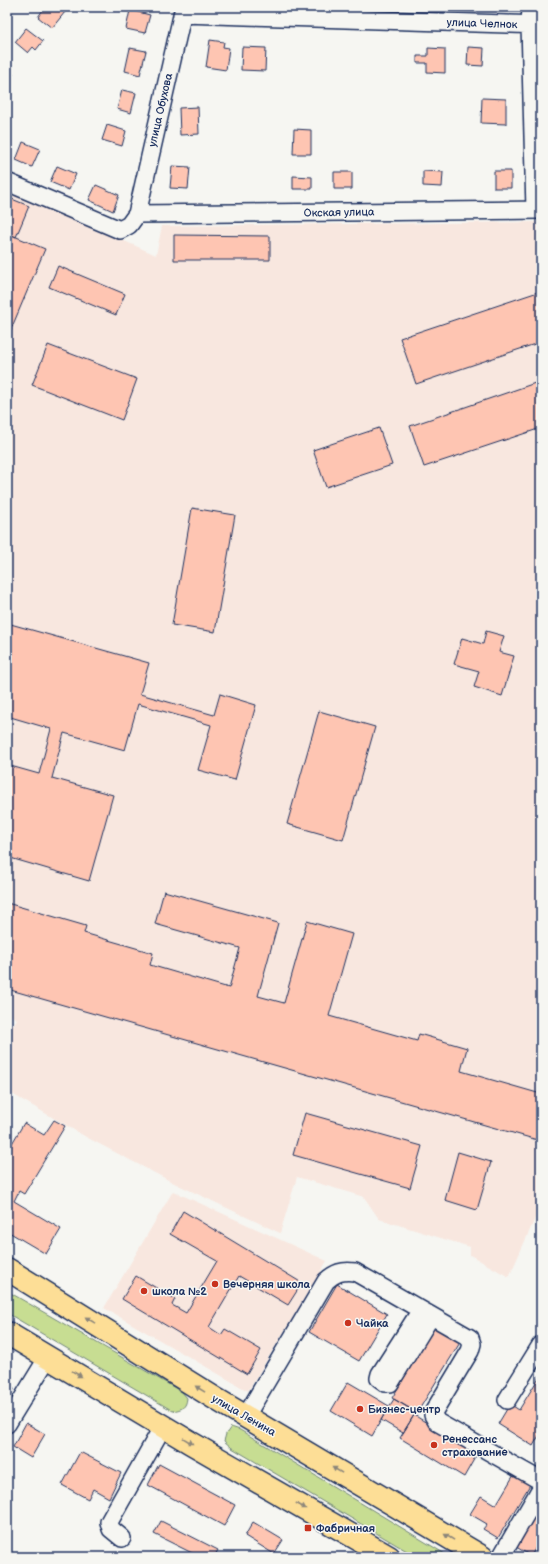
<svg xmlns="http://www.w3.org/2000/svg" width="548" height="1564" font-family="'Balsamiq Sans',sans-serif">
<style>
.built{fill:#f8e7df}
.green{fill:#c7dd92;stroke:#718678}
.building{fill:#fec5b2;stroke:#1b2f5e}
.lines{fill:none;stroke-linecap:round;stroke-linejoin:round}
.minor-casing{stroke:#1b2f5e;stroke-width:20}
.major-casing{stroke:#1b2f5e;stroke-width:25}
.minor{stroke:#f6f6f2;stroke-width:17}
.major{stroke:#fdde96;stroke-width:22}
.oneway{fill:#8c867a}
.poi-dot{fill:#c8321e;stroke:#f6f6f2;stroke-width:1.5}
.labels{text-anchor:middle;stroke-width:3;stroke-linejoin:round;paint-order:stroke}
.street-label{font-size:11px;fill:#1b2f5e;stroke:#f6f6f2}
.poi-label{font-size:11px;font-weight:bold;fill:#1b2f5e;stroke:#f6f6f2;text-anchor:start}
</style>
<rect width="100%" height="100%" fill="#f6f6f2"/>
<filter id="ink" filterUnits="userSpaceOnUse"><feTurbulence type="fractalNoise" baseFrequency=".025" numOctaves="2"/><feDisplacementMap in="SourceGraphic" scale="8" xChannelSelector="R" yChannelSelector="G"/><feConvolveMatrix kernelMatrix="1 2 1 2 8 2 1 2 1" color-interpolation-filters="sRGB"/></filter>
<g filter="url(#ink)">
<path class="built" d="M 7,189 L 156,255 L 162,226 L 541,222 L 541,1205 L 509,1277 L 470,1255 L 470,1247 L 379,1219 L 364,1197 L 297,1177 L 280,1233 L 172,1182 L 86,1137 L 7,1091 L 7,1034 L 17,1019 L 7,1014 Z
M 173,1191 L 327,1261 L 248,1391 L 104,1308 Z"/>
<path class="green" d="M 7,1291 L 182,1392 L 187,1398 C 186,1408 182,1409 173,1411 L 7,1313 Z
M 231,1427 L 240,1430 L 450,1557 L 417,1557 L 232,1448 L 224,1441 L 226,1434 Z"/>
<path class="building" d="M 45,7 L 59,7 L 65,12 L 52,28 L 38,17 Z
M 130,10 L 150,15 L 145,33 L 126,29 Z
M 26,28 L 43,41 L 36,50 L 33,47 L 28,53 L 15,42 Z
M 210,40 L 224,42 L 223,47 L 229,48 L 226,70 L 206,67 Z
M 242,47 L 266,48 L 265,71 L 241,70 Z
M 468,47 L 484,48 L 483,66 L 467,65 Z
M 130,48 L 146,51 L 140,75 L 125,71 Z
M 428,48 L 445,49 L 445,73 L 427,72 L 427,63 L 417,63 L 417,56 L 428,56 Z
M 7,64 L 11,65 L 8,72 L 13,74 L 8,85 Z
M 122,90 L 136,93 L 131,113 L 117,109 Z
M 482,98 L 506,99 L 506,124 L 481,123 Z
M 198,107 L 199,134 L 180,135 L 179,108 Z
M 107,125 L 126,131 L 122,146 L 102,140 Z
M 294,129 L 311,130 L 311,154 L 293,154 Z
M 23,142 L 40,149 L 32,167 L 16,160 Z
M 57,166 L 76,174 L 69,190 L 50,182 Z
M 172,166 L 190,167 L 188,189 L 170,188 Z
M 423,171 L 443,172 L 442,187 L 423,186 Z
M 494,171 L 511,171 L 511,188 L 494,188 Z
M 334,172 L 352,172 L 352,189 L 334,189 Z
M 293,176 L 312,177 L 312,189 L 293,189 Z
M 96,185 L 119,195 L 113,211 L 89,200 Z
M 7,197 L 29,206 L 16,237 L 7,233 Z
M 7,233 L 45,249 L 9,334 L 7,334 Z
M 174,235 L 270,236 L 270,260 L 174,260 Z
M 58,266 L 125,294 L 116,315 L 49,287 Z
M 541,291 L 541,342 L 416,384 L 400,338 Z
M 48,345 L 137,379 L 122,420 L 32,385 Z
M 541,381 L 541,428 L 424,467 L 410,426 Z
M 379,428 L 392,465 L 326,487 L 313,450 Z
M 192,508 L 235,515 L 215,632 L 172,625 Z
M 7,623 L 149,663 L 140,694 L 214,715 L 220,694 L 256,705 L 235,780 L 198,770 L 211,725 L 138,704 L 125,750 L 64,733 L 52,778 L 113,795 L 89,881 L 7,857 L 7,765 L 39,774 L 51,729 L 7,716 Z
M 486,631 L 504,636 L 499,652 L 514,656 L 502,696 L 474,687 L 479,671 L 454,664 L 462,638 L 483,644 Z
M 319,711 L 375,727 L 343,840 L 287,824 Z
M 164,891 L 278,923 L 258,996 L 284,1003 L 307,921 L 352,934 L 329,1016 L 417,1041 L 419,1034 L 467,1048 L 461,1071 L 541,1094 L 541,1141 L 7,989 L 7,903 L 86,926 L 84,933 L 153,953 L 150,965 L 229,988 L 240,948 L 155,924 Z
M 305,1113 L 422,1146 L 410,1188 L 293,1155 Z
M 54,1120 L 65,1126 L 24,1194 L 19,1191 L 14,1201 L 61,1229 L 46,1254 L 7,1231 L 7,1152 L 24,1123 L 44,1135 Z
M 458,1152 L 491,1162 L 477,1210 L 445,1200 Z
M 183,1211 L 302,1283 L 288,1305 L 239,1276 L 209,1327 L 221,1335 L 225,1329 L 261,1350 L 247,1374 L 122,1299 L 136,1276 L 175,1299 L 172,1305 L 186,1313 L 217,1261 L 170,1234 Z
M 337,1284 L 387,1314 L 359,1361 L 309,1332 Z
M 435,1326 L 461,1341 L 417,1413 L 392,1398 Z
M 541,1374 L 541,1432 L 533,1446 L 498,1424 L 510,1404 L 519,1410 Z
M 348,1382 L 389,1406 L 372,1436 L 331,1411 Z
M 7,1385 L 14,1389 L 7,1400 Z
M 394,1399 L 416,1412 L 403,1433 L 381,1420 Z
M 414,1415 L 477,1454 L 464,1477 L 400,1438 Z
M 26,1423 L 45,1434 L 31,1458 L 13,1447 Z
M 80,1452 L 121,1473 L 109,1498 L 93,1489 L 88,1499 L 62,1485 Z
M 159,1464 L 235,1505 L 224,1526 L 148,1485 Z
M 515,1473 L 531,1483 L 498,1538 L 483,1529 L 487,1524 L 470,1514 L 481,1496 L 496,1505 Z
M 531,1514 L 541,1520 L 541,1538 L 531,1556 L 513,1545 Z
M 161,1521 L 218,1550 L 214,1557 L 200,1557 L 154,1534 Z
M 253,1522 L 283,1540 L 274,1554 L 245,1536 Z"/>
<g class="lines">
<defs>
<path id="minor" d="M 531,7 L 530,25 L 535,210
M 182,14 L 541,25
M 7,182 L 120,230 L 129,225 L 137,214 L 184,7
M 137,214 L 541,210
M 421,1310 L 380,1374 L 379,1378 L 386,1383 L 390,1383 L 431,1316
M 507,1400 L 541,1345
M 246,1416 L 326,1281 C 335,1273 342,1270 355,1272 L 470,1338 L 472,1344 L 470,1351 L 434,1411 L 433,1415 L 437,1422 L 541,1481
M 7,1424 L 48,1357
M 122,1538 L 111,1529 L 109,1522 L 163,1426
M 501,1557 L 541,1488"/>
<path id="major" d="M 7,1269 L 216,1399 L 482,1557
M 7,1333 L 191,1443 L 389,1557"/>
</defs>
<use href="#minor" class="minor-casing"/>
<use href="#major" class="major-casing"/>
<use href="#minor" class="minor"/>
<use href="#major" class="major"/>
</g>
<defs><path id="oneway-solid" d="M-6-.8H1V-3.2L6.5 0L1 3.2V.8H-6Z"/></defs>
<g class="oneway">
<use href="#oneway-solid" transform="translate(90 1320) rotate(-148)"/>
<use href="#oneway-solid" transform="translate(77 1374) rotate(31)"/>
<use href="#oneway-solid" transform="translate(200 1389) rotate(-148)"/>
<use href="#oneway-solid" transform="translate(188 1441) rotate(31)"/>
<use href="#oneway-solid" transform="translate(337 1470) rotate(-149)"/>
<use href="#oneway-solid" transform="translate(301 1506) rotate(30)"/>
<use href="#oneway-solid" transform="translate(449 1537) rotate(-149)"/>
</g>
</g>
<g class="poi-dot">
<circle cx="215" cy="1284" r="4"/>
<circle cx="144" cy="1291" r="4"/>
<circle cx="348" cy="1323" r="4"/>
<circle cx="360" cy="1409" r="4"/>
<circle cx="434" cy="1445" r="4"/>
<rect x="304" y="1524" width="8" height="8" rx="2"/>
</g>
<g class="labels">
<g class="street-label">
<text transform="translate(482 23) rotate(2)" y="4">улица Челнок</text>
<text transform="translate(160 110) rotate(-77)" y="4">улица Обухова</text>
<text transform="translate(339 212) rotate(-1)" y="4">Окская улица</text>
<text transform="translate(244 1415) rotate(30)" y="4">улица Ленина</text>
</g>
<g class="poi-label">
<text x="223" y="1288">Вечерняя школа</text>
<text x="152" y="1295">школа №2</text>
<text x="356" y="1327">Чайка</text>
<text x="368" y="1413">Бизнес-центр</text>
<text x="442" y="1443">Ренессанс<tspan x="442" dy="13">страхование</tspan></text>
<text x="316" y="1532">Фабричная</text>
</g>
</g>
<rect width="548" height="1564" fill="none" stroke="#f6f6f2" stroke-width="24"/>
<rect x="12" y="12" width="524" height="1540" fill="none" stroke="#1b2f5e" stroke-width="1.5" filter="url(#ink)"/>
</svg>
